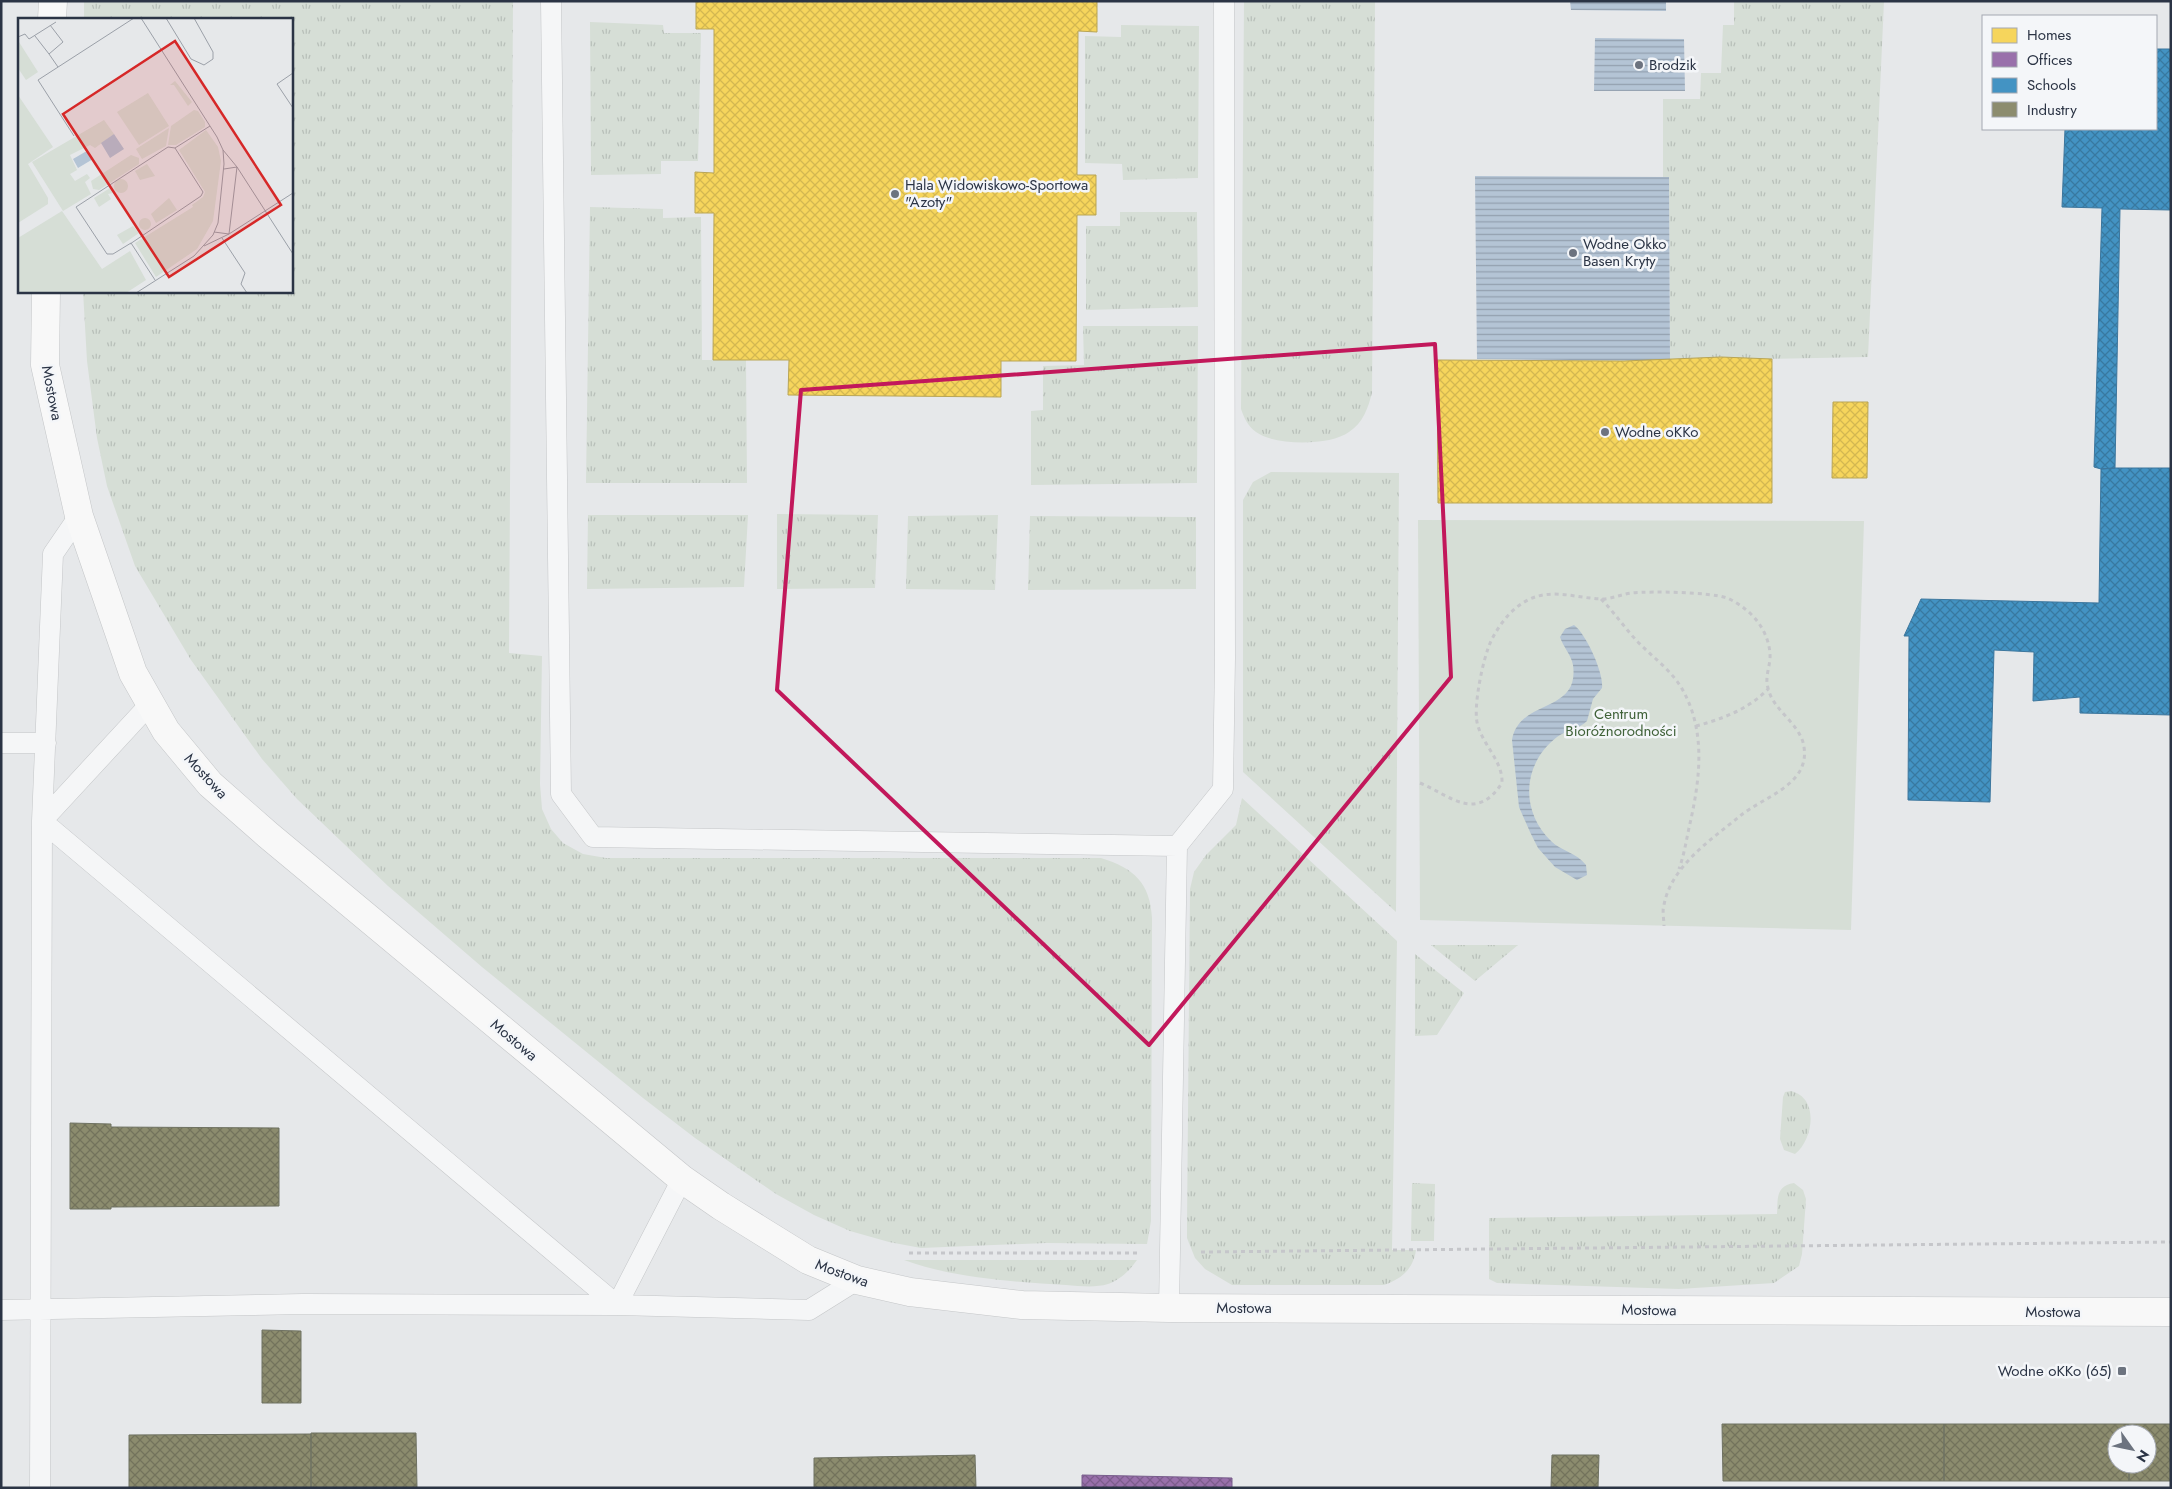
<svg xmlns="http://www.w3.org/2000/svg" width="2172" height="1489" font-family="Jost,sans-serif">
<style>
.grass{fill:url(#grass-tufts)}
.green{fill:#d6ded6}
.water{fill:url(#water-rules)}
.homes{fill:url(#homes-cross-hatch);stroke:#b9a555}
.offices{fill:url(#offices-cross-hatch);stroke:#785e8c}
.schools{fill:url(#schools-cross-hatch);stroke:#3c769d}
.industry{fill:url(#industry-cross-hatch);stroke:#6f7262}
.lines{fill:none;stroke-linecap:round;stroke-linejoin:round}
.lane-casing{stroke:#c4c6c8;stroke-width:21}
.secondary-casing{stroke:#c4c6c8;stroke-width:29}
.path{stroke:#c5c6ca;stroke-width:3;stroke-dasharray:4 4;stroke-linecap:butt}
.lane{stroke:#f5f6f7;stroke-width:20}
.secondary{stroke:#f8f8f8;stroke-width:28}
.marked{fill:none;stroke:#c2185b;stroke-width:4;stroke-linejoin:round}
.poi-dot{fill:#6c737f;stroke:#f4f6f9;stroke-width:2}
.labels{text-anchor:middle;stroke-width:5;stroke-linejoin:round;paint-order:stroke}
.poi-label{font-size:15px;fill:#2b3445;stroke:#f4f6f9;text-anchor:start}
.street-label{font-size:15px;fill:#2b3445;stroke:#f4f6f9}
.park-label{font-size:15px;fill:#3f6138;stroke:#f4f6f9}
.inset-road{fill:none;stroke:#9ba0a8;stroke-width:1}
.view{fill:#d62828;fill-opacity:0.15;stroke:#d62828;stroke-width:2.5}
.inset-edge{fill:none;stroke:#2b3445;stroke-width:2.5}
</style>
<defs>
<pattern id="grass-tufts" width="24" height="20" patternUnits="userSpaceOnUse" patternTransform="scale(1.25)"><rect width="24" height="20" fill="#d6ded6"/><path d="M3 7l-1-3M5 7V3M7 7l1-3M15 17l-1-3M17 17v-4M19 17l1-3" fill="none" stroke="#b8bfb9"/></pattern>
<pattern id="water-rules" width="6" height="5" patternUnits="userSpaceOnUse" patternTransform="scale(1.25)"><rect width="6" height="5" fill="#b4c4d5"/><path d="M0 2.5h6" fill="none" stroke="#93a0af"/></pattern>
<pattern id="homes-cross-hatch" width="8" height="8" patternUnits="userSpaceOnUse" patternTransform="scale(1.25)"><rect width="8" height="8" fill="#f6d55c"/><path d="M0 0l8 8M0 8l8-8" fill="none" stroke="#d3b751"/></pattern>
<pattern id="offices-cross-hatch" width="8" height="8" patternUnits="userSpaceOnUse" patternTransform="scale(1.25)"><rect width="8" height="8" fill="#9970ab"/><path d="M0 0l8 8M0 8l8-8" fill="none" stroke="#7d5d8d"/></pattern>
<pattern id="schools-cross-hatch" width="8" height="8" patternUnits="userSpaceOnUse" patternTransform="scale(1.25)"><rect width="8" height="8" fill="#4393c3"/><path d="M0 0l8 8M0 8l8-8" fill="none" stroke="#3879a0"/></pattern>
<pattern id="industry-cross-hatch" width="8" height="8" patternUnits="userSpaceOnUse" patternTransform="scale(1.25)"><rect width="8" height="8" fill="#8c8c6e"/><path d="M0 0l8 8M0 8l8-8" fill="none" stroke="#73735c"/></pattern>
</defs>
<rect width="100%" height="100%" fill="#e6e8ea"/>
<path class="grass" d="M 84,1 L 513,1 L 509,653 L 542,656 L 540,784 L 542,809 L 551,829 L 563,843 L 583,854 L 606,858 L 1101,858 C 1134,868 1150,883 1152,918 L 1151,1221 L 1147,1244 L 1046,1243 L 921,1248 L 889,1242 L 850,1231 L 814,1215 L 776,1194 L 695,1138 L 643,1098 L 482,967 L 388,886 L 297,799 L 262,759 L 191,660 L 135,566 L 107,486 L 97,438 L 87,361 L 83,291 L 291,291 L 291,19 L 84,19 Z
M 1244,1 L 1375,1 L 1372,393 C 1368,408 1363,423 1349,432 C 1330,446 1275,446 1256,432 C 1248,426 1244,418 1241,409 Z
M 1734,1 L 1884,1 L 1868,357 L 1670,361 L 1669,178 L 1663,177 L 1663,99 L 1700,99 L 1701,73 L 1721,73 L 1723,25 L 1734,25 Z
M 590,22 L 663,25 L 664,33 L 701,33 L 698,161 L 661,161 L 661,174 L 591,175 Z
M 1121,25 L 1199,26 L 1198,178 L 1123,180 L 1122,164 L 1085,163 L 1085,36 L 1121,37 Z
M 590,207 L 663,209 L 663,218 L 701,217 L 702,360 L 746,360 L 747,483 L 586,483 Z
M 1120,212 L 1197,212 L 1198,307 L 1086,310 L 1086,226 L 1120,226 Z
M 1083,326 L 1198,326 L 1197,483 L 1031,485 L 1031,411 L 1043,410 L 1043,366 L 1084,365 Z
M 1271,472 L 1399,473 L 1396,912 L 1243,772 L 1243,500 L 1253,482 Z
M 777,514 L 878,515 L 875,588 L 777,589 Z
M 588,515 L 748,515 L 744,587 L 587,589 Z
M 998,515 L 995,590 L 906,589 L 908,516 Z
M 1030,516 L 1196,517 L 1196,589 L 1028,590 Z
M 1242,798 L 1397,941 L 1392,1250 L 1416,1250 C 1413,1270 1401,1279 1384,1285 L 1232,1285 L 1205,1269 L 1195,1258 L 1187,1238 L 1187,1224 L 1190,889 L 1194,872 L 1206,855 L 1236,825 Z
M 1431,945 L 1518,945 L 1475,981 Z
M 1415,954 L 1464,993 L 1437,1035 L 1415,1036 Z
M 1791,1091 C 1820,1098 1813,1140 1795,1154 L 1784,1150 L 1780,1139 L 1783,1097 L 1785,1092 Z
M 1412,1183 L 1435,1184 L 1434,1241 L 1411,1241 Z
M 1794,1183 L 1803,1190 L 1806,1199 L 1802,1254 L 1799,1266 L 1774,1283 L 1679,1289 L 1497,1283 L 1489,1279 L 1489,1218 L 1777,1214 C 1778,1200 1775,1186 1794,1183 Z
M 904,1260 L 1137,1260 C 1130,1270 1120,1280 1108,1284 C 1095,1288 1080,1286 1066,1285 C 1014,1282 953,1278 904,1260 Z"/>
<path class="green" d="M 1418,520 L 1864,521 L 1851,930 L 1420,920 Z"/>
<path class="water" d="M 1570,1 L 1666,1 L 1666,11 L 1571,10 Z
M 1595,38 L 1684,39 L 1685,91 L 1594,91 Z
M 1475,176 L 1669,177 L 1670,361 L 1477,359 Z
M 1574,625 C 1586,634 1604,673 1602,688 L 1593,699 L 1587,721 C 1579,729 1566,730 1557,737 C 1522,764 1520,811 1551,841 C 1561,851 1577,853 1586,865 L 1587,875 L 1577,880 L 1555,867 L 1538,848 L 1530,832 L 1519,807 L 1512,740 C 1519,698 1580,714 1573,665 C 1571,654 1563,647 1560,637 L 1565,629 Z"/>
<path class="homes" d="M 696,1 L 1097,1 L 1097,32 L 1078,31 L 1077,175 L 1096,175 L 1096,215 L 1077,215 L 1076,361 L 1001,361 L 1001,397 L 788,395 L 789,360 L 713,360 L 714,213 L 695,213 L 695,172 L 714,173 L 714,29 L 696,29 Z
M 1721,357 L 1772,359 L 1772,503 L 1438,503 L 1437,360 L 1624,361 Z
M 1833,402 L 1868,402 L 1867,478 L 1832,478 Z"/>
<path class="offices" d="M 1082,1475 L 1232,1478 L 1232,1488 L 1082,1488 Z"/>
<path class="schools" d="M 2156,49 L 2171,49 L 2171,210 L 2120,209 L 2115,468 L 2101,469 L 2094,467 L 2102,208 L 2062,207 L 2065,129 L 2156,129 Z
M 2115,468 L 2171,468 L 2171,715 L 2080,713 L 2080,697 L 2033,701 L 2034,652 L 1994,650 L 1990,802 L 1908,800 L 1909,636 L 1904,636 L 1921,599 L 2099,603 L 2101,469 Z"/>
<path class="industry" d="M 70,1123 L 111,1124 L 111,1127 L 279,1128 L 279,1206 L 111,1207 L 111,1209 L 70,1209 Z
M 262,1330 L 301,1331 L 301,1403 L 262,1403 Z
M 1722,1424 L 1944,1424 L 1944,1481 L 1723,1481 Z
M 1944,1424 L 2128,1424 L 2128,1434 L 2117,1434 L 2117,1464 L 2129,1464 L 2129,1481 L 1944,1481 Z
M 2128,1424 L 2171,1424 L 2171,1481 L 2129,1481 L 2129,1464 L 2147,1464 L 2147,1434 L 2128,1434 Z
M 311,1433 L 416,1433 L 417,1488 L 311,1488 Z
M 311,1434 L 311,1488 L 129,1488 L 129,1435 Z
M 975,1455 L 976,1488 L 814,1488 L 814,1458 Z
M 1552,1455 L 1599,1455 L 1598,1488 L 1551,1488 Z"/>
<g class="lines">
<defs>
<path id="lane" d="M 551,1 L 561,794 L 593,837 L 1177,846
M 79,516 L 53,554 L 42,821 L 617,1305 L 809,1310 L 857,1280
M 1,743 L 46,743
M 1169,1308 L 1177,846 L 1223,789 L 1225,658 L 1224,1
M 1,1310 L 303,1304 L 617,1305 L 682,1179
M 40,1488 L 42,821 L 150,704"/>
<path id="secondary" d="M 52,19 L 53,1
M 46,291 L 45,365 L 79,516 L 133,673 L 166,731 L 210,784 L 268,835 L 682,1179 L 721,1206 L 808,1260 L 857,1280 L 910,1292 L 1022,1305 L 1169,1308 L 2171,1312"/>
</defs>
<use href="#lane" class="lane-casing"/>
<use href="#secondary" class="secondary-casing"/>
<path class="path" d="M 1601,599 C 1614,612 1624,627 1636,640 C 1651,656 1669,668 1681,687 C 1707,731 1700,780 1689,828 C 1686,842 1684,855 1679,869
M 1696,726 C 1722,719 1749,709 1768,689
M 1420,783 C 1451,796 1476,823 1502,783 C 1503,762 1484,746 1478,726 C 1472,710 1483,658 1491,641 C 1499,625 1512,607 1530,599 C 1554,588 1579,599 1604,599 C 1614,598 1622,594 1632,593 C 1651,591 1710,592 1727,598 C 1734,601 1740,605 1745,609 C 1760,620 1771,640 1770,659 C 1769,669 1765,678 1768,688 C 1773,711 1801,724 1804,747 C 1810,785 1763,797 1740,816 C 1712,839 1671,866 1664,905 C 1662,911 1664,919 1664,926
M 1201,1252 L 2171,1242
M 909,1253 L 1138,1253"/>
<use href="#lane" class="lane"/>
<use href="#secondary" class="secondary"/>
</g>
<path class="marked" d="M 1435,344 L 1451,677 L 1149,1045 L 777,690 L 801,390 Z"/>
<g class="poi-dot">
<circle cx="1639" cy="65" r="5"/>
<circle cx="895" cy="194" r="5"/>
<circle cx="1573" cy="253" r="5"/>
<circle cx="1605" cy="432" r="5"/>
<rect x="2117" y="1366" width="10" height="10" rx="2.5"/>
</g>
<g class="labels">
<g class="poi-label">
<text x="1649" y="70">Brodzik</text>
<text x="905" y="190">Hala Widowiskowo-Sportowa<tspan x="905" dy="17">"Azoty"</tspan></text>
<text x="1583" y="249">Wodne Okko<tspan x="1583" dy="17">Basen Kryty</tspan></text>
<text x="1615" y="437">Wodne oKKo</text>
<text x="2112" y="1376" text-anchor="end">Wodne oKKo (65)</text>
</g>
<g class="street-label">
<text transform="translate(52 393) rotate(79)" y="5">Mostowa</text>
<text transform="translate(206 776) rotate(47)" y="5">Mostowa</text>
<text transform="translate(514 1040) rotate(40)" y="5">Mostowa</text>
<text transform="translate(842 1273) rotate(20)" y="5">Mostowa</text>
<text x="1244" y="1313">Mostowa</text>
<text transform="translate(1649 1310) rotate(1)" y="5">Mostowa</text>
<text x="2053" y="1317">Mostowa</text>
</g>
<g class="park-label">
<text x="1621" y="719">Centrum<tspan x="1621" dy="17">Bioróżnorodności</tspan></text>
</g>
</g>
<g transform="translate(18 18)">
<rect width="275" height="275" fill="#e6e8ea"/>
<path d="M 157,63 L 174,84 L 170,88 L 156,67 L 152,67 ZM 176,92 L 180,93 L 187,104 L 187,109 L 158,127 L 150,127 L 153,108 ZM 86,102 L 96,116 L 77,130 L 72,127 L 52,137 L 59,152 L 52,156 L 57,163 L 69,156 L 72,160 L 67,164 L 73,176 L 45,193 L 14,144 ZM 151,110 L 148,128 L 124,141 L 118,131 ZM 188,112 L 200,129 L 203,143 L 195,203 L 179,231 L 138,259 L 117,225 L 175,189 L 174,187 L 185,179 L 187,174 L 161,132 ZM 113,137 L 121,140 L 121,146 L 81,172 L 75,171 L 73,163 ZM 129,146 L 137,158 L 122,162 L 117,153 ZM96 168a7 7 0 1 1 14 0a7 7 0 1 1-14 0ZM 92,170 L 95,175 L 90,176 L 93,181 L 81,189 L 76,180 ZM 151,180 L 159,192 L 138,205 L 133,196 ZM121 206a6 6 0 1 1 12 0a6 6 0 1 1-12 0ZM 115,208 L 121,215 L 105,226 L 99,217 Z" fill="#d6ded6"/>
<path d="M 0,77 L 35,129 L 10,146 L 30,180 L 30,186 L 0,205 ZM 44,193 L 84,251 L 112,233 L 128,262 L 108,275 L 0,275 L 0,220 Z" fill="#d6ded6"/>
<path d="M 1,24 L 20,54 L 8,62 L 0,50 ZM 130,75 L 151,108 L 121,127 L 99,94 Z" fill="#d6ded6"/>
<path d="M 96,116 L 106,131 L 92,140 L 83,125 ZM 67,134 L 70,134 L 75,141 L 60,150 L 55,141 Z" fill="#b4c4d5"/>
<path class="inset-road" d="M 148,0 L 173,41 L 186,47 L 195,41 L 195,34 L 176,0M 32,7 L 45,24 L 31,36 L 40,49M 17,18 L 31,36M 0,19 L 7,16 L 11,21 L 38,4M 275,55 L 259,66 L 275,90M 56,118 L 20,62 L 116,0M 206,151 L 219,149 L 275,236M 196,214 L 211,216 L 275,175M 204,220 L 227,255 L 223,266 L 229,275M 112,226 L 183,178 L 185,174 L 157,130M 186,228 L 211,216 L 219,149 L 205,132M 137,262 L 113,225 L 95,236 L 89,236 L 58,189 L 150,129 L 157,130 L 192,108M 118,275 L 176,238 L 195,217 L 200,205 L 206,146 L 205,132 L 199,119 L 123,0"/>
<path class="view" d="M 157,23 L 263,187 L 151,259 L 45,96 Z"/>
<rect width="275" height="275" class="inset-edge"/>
</g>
<rect width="2172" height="1489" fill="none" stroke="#2b3445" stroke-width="5"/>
<rect x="1982" y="15" width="175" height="115" fill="#f4f6f9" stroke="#a4a8b1"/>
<rect x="1992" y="28" width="25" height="15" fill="#f6d55c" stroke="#a4a8b1"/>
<text x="2027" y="40" font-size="15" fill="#2b3445">Homes</text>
<rect x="1992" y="52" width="25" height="15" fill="#9970ab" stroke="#a4a8b1"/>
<text x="2027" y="65" font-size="15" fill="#2b3445">Offices</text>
<rect x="1992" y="78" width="25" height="15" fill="#4393c3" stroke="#a4a8b1"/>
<text x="2027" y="90" font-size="15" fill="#2b3445">Schools</text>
<rect x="1992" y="102" width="25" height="15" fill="#8c8c6e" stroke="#a4a8b1"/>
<text x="2027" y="115" font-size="15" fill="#2b3445">Industry</text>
<g transform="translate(2132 1449) rotate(123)"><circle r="24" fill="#f4f6f9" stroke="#a4a8b1"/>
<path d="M0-4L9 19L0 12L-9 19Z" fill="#6c737f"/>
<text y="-8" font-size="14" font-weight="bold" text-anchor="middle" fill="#2b3445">N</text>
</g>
</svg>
